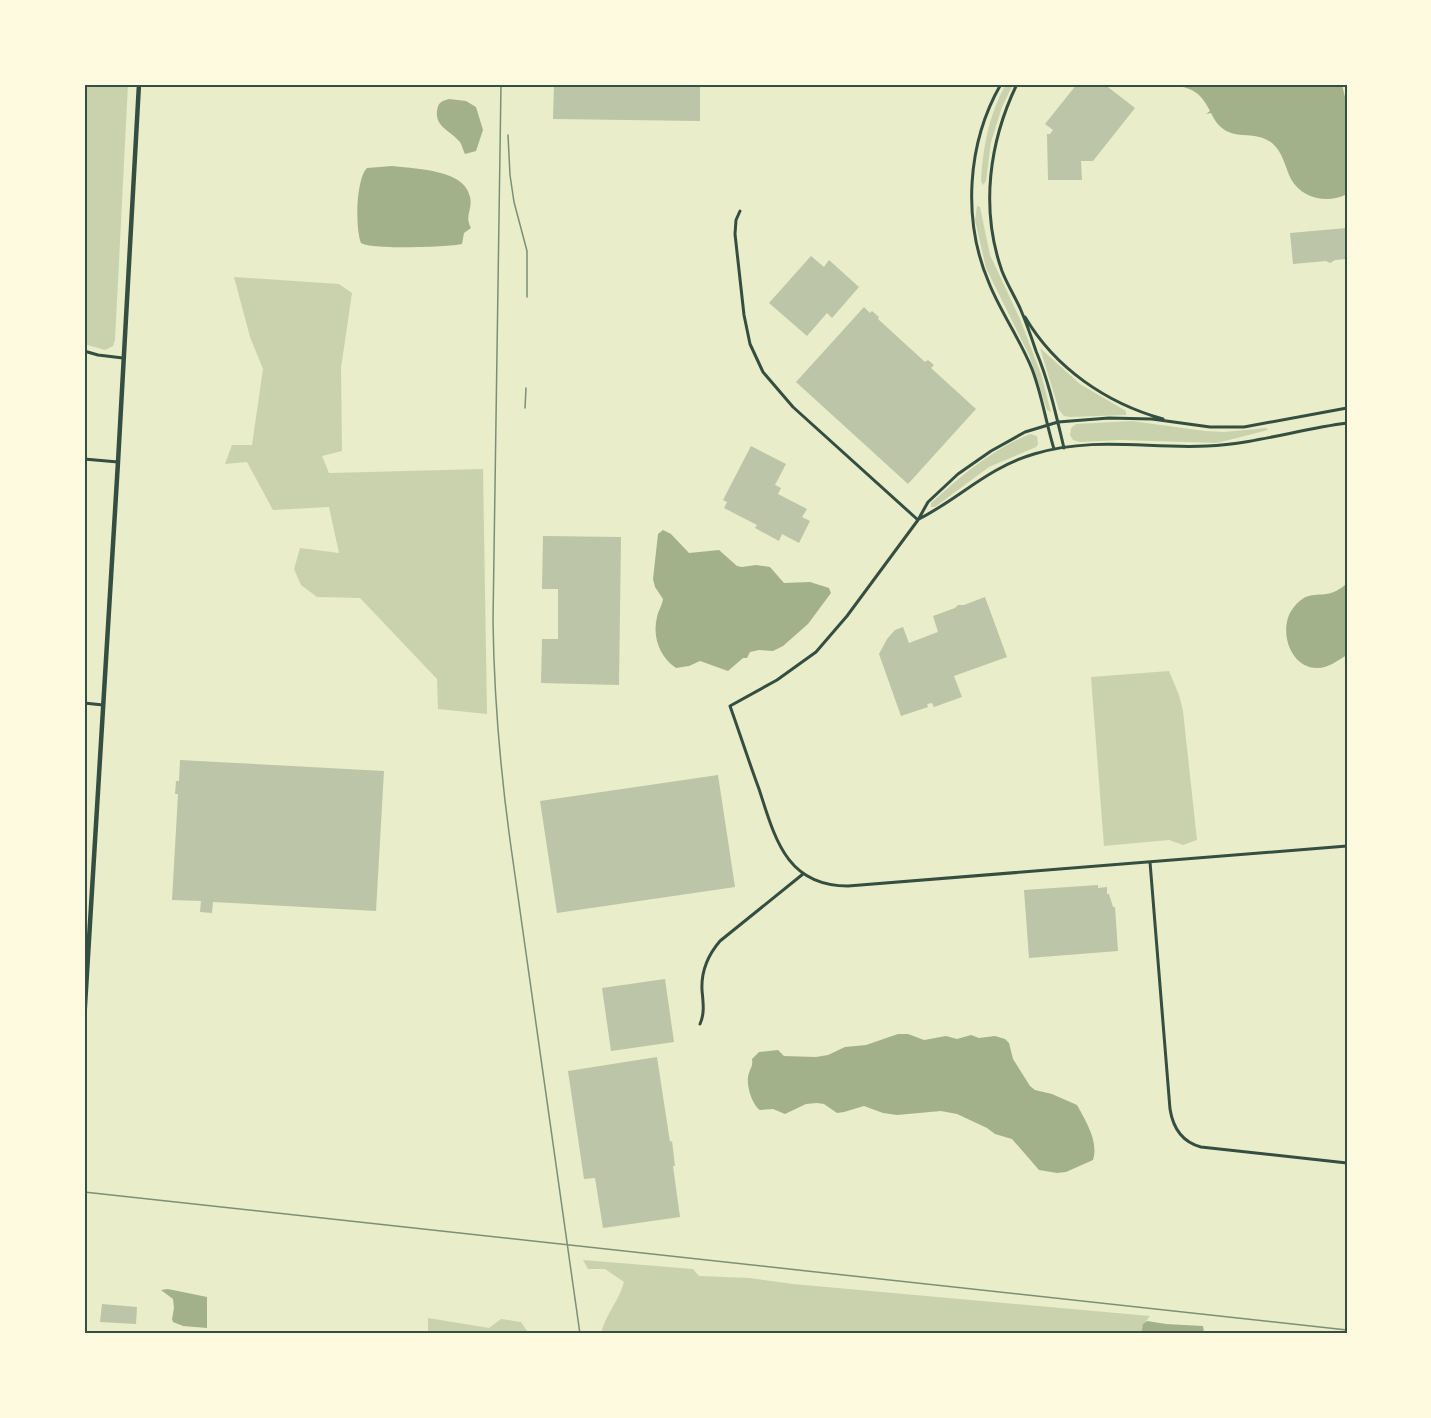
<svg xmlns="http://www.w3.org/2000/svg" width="1431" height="1418" font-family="'IBM Plex Sans',sans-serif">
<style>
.green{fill:#cad2ad}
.water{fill:#a3b18a}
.building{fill:#bcc5a7}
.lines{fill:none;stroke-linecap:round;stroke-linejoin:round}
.minor{stroke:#344e41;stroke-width:3}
.secondary{stroke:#344e41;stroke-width:4.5}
.rail{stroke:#7c8e77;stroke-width:1.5}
.neatline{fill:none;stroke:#344e41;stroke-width:2}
</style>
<rect width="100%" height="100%" fill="#e9edc9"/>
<path class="green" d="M 84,84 L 128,84 L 115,340 L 113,346 L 105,350 L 84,344 Z
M 1006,84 L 1013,84 L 1002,107 L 991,142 L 986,181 L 983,185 L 981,181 C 983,146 989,114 1006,84 Z
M 977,206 L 980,207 L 990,255 L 1020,319 L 1041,374 L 1051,412 L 1047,410 L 1029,355 L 986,268 L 975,220 Z
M 234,277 L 339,284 L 352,293 L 341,368 L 342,451 L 322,456 L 329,473 L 483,469 L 487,714 L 438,709 L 437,679 L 360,598 L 317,597 L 301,585 L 294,569 L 300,548 L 339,553 L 329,507 L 273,510 L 247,462 L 225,464 L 232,445 L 252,445 L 263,369 L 250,337 Z
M 1040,348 L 1080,384 L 1126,411 L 1126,415 L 1070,417 L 1064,416 L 1059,410 Z
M 1132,421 L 1205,431 L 1224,432 L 1266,428 L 1268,430 L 1217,443 L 1120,440 L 1080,442 L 1073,440 L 1070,435 L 1071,428 L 1076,424 Z
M 1030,434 L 1037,436 L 1038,444 L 1036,447 L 989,467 L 935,507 L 931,507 L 931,503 C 961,476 992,449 1030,434 Z
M 1169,671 L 1179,695 L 1183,711 L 1197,840 L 1183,845 L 1169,840 L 1104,846 L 1091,677 Z
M 583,1260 L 693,1269 L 699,1276 L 750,1278 L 793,1284 L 1150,1316 L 1143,1325 L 1141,1334 L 601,1334 C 605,1315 619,1301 624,1282 L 605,1269 L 588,1269 Z
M 428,1318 L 489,1328 L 501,1319 L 521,1322 L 529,1334 L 428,1334 Z"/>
<path class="water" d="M 1167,84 L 1342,84 L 1347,106 L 1347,194 C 1328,204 1302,199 1291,179 C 1285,167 1283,152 1272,143 C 1252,127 1227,147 1211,113 L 1206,114 L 1210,111 C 1199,89 1190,88 1167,84 Z
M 449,99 L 466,101 L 476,107 L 483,130 L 476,151 L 465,154 C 463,150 462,144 459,141 C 451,131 435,127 437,111 C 438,102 442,101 449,99 Z
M 392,166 C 415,169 465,169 470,197 C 473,210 464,215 471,228 L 464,233 L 462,244 C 449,247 371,250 361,243 C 355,228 356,179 367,168 Z
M 663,530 L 671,534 L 689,553 L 719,550 L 737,566 L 742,567 L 756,565 L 770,567 L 784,583 L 810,582 L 829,588 L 831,593 L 808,624 L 783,646 L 773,651 L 759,650 L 750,652 L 747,658 L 743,658 L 728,671 L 700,661 L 689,666 L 676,668 C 660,657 652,637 657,617 C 658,611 662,606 663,599 L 655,587 L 653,579 L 658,534 Z
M 1347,583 L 1347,655 C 1338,660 1329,668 1317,668 C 1289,668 1277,627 1294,607 C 1309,588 1320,599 1336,591 C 1340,589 1344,586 1347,583 Z
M 898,1034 L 908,1034 L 924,1040 L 946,1036 L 957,1039 L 971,1035 L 979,1038 L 995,1036 L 1005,1039 L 1009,1043 L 1013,1059 L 1030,1086 L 1035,1090 L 1052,1094 L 1077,1105 C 1085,1120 1099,1141 1093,1160 L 1066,1172 L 1057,1173 L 1039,1170 L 1012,1139 L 995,1134 L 987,1128 L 957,1114 L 941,1111 L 897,1115 L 883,1113 L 864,1106 L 844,1112 L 837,1113 L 824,1104 L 817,1103 L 806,1104 L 785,1114 L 773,1109 L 760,1110 C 752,1105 745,1083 749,1073 C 751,1067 753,1066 752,1059 L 759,1052 L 778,1050 L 784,1056 L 816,1057 L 828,1055 L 845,1047 L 866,1045 Z
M 168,1289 L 207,1297 L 207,1328 L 183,1326 L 173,1322 L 172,1319 L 174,1308 L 173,1299 L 161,1290 Z
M 1147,1321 L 1166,1324 L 1203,1326 L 1204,1333 L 1141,1334 L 1143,1324 Z"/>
<path class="building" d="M 554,84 L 700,84 L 700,121 L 553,119 Z
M 1077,84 L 1104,84 L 1135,108 L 1093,161 L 1081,161 L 1082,180 L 1048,180 L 1047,134 L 1050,134 L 1053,130 L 1045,124 Z
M 1347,228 L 1347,259 L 1335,260 L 1330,263 L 1326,261 L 1293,264 L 1290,233 Z
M 811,256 L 824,267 L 829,260 L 859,287 L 832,318 L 827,313 L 807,336 L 769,303 Z
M 864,307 L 870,313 L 872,311 L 879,317 L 878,319 L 925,362 L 928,360 L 934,365 L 931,368 L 976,409 L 908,484 L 796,382 Z
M 751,446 L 786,464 L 775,485 L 781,488 L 778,494 L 807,509 L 802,517 L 810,521 L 799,543 L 782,534 L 779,541 L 755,528 L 757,525 L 724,508 L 727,502 L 723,500 Z
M 543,536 L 621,537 L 619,685 L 541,683 L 542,639 L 558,639 L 558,589 L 542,589 Z
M 985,597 L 1007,657 L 954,676 L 962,697 L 934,707 L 932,703 L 927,704 L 928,707 L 901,716 L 879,654 L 887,639 L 895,630 L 903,627 L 909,643 L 938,632 L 933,616 L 955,608 L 958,605 L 964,605 Z
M 180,760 L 384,771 L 376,911 L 213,902 L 212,913 L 200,912 L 201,901 L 172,900 L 178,794 L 175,794 L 176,781 L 179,781 Z
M 718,775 L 735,887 L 557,913 L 540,801 Z
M 1098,885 L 1098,888 L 1107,887 L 1107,894 L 1109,894 L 1113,907 L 1115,907 L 1118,951 L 1029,958 L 1024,890 Z
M 665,979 L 674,1042 L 611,1051 L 602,988 Z
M 657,1057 L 670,1142 L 672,1141 L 675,1166 L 673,1166 L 680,1217 L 603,1228 L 595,1178 L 584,1179 L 568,1071 Z
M 102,1304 L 137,1307 L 136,1324 L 100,1322 Z"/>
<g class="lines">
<path class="minor" d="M 1001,84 C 967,143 962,220 989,283 C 1001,313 1020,339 1032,369 C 1042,395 1046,423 1054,449
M 1017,84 C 989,142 980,209 1002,271 C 1007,284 1014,295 1020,308 C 1026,322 1031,336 1036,351 C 1049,382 1056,415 1064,448
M 740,211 L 736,220 L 735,234 L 744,315 L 750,344 L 763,372 L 793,407 L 918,520
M 1025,317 C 1055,368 1106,403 1163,419
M 84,351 L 98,355 L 123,358
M 1347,408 L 1244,427 L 1210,427 L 1152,419 L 1109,418 L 1058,422 L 1025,432 L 991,451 L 958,474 L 928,502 L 918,520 L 847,616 L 816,652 L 777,680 L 730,706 C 740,734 749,762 759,789 C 775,838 786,886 848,886 L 1347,846
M 84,459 L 118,462
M 919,519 C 960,498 987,468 1034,454 C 1094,436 1148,449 1207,446 C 1254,444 1300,429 1347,423
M 84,703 L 103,705
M 1150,862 L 1170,1109 C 1173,1128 1182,1142 1201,1147 L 1347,1163
M 700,1024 C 705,1013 703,1002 702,990 C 701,971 708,955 720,941 L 803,874"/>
<path class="secondary" d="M 84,1022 L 118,462 L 139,84"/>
<path class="rail" d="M 501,84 L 493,621 C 494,695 500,767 510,840 L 580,1334
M 508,135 L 510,175 L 514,202 L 527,251 L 527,297
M 525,408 L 526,388
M 84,1192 L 1347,1330"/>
</g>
<rect width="1431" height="1418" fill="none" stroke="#fefae0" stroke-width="171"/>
<rect x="86" y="86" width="1260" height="1246" class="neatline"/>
</svg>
